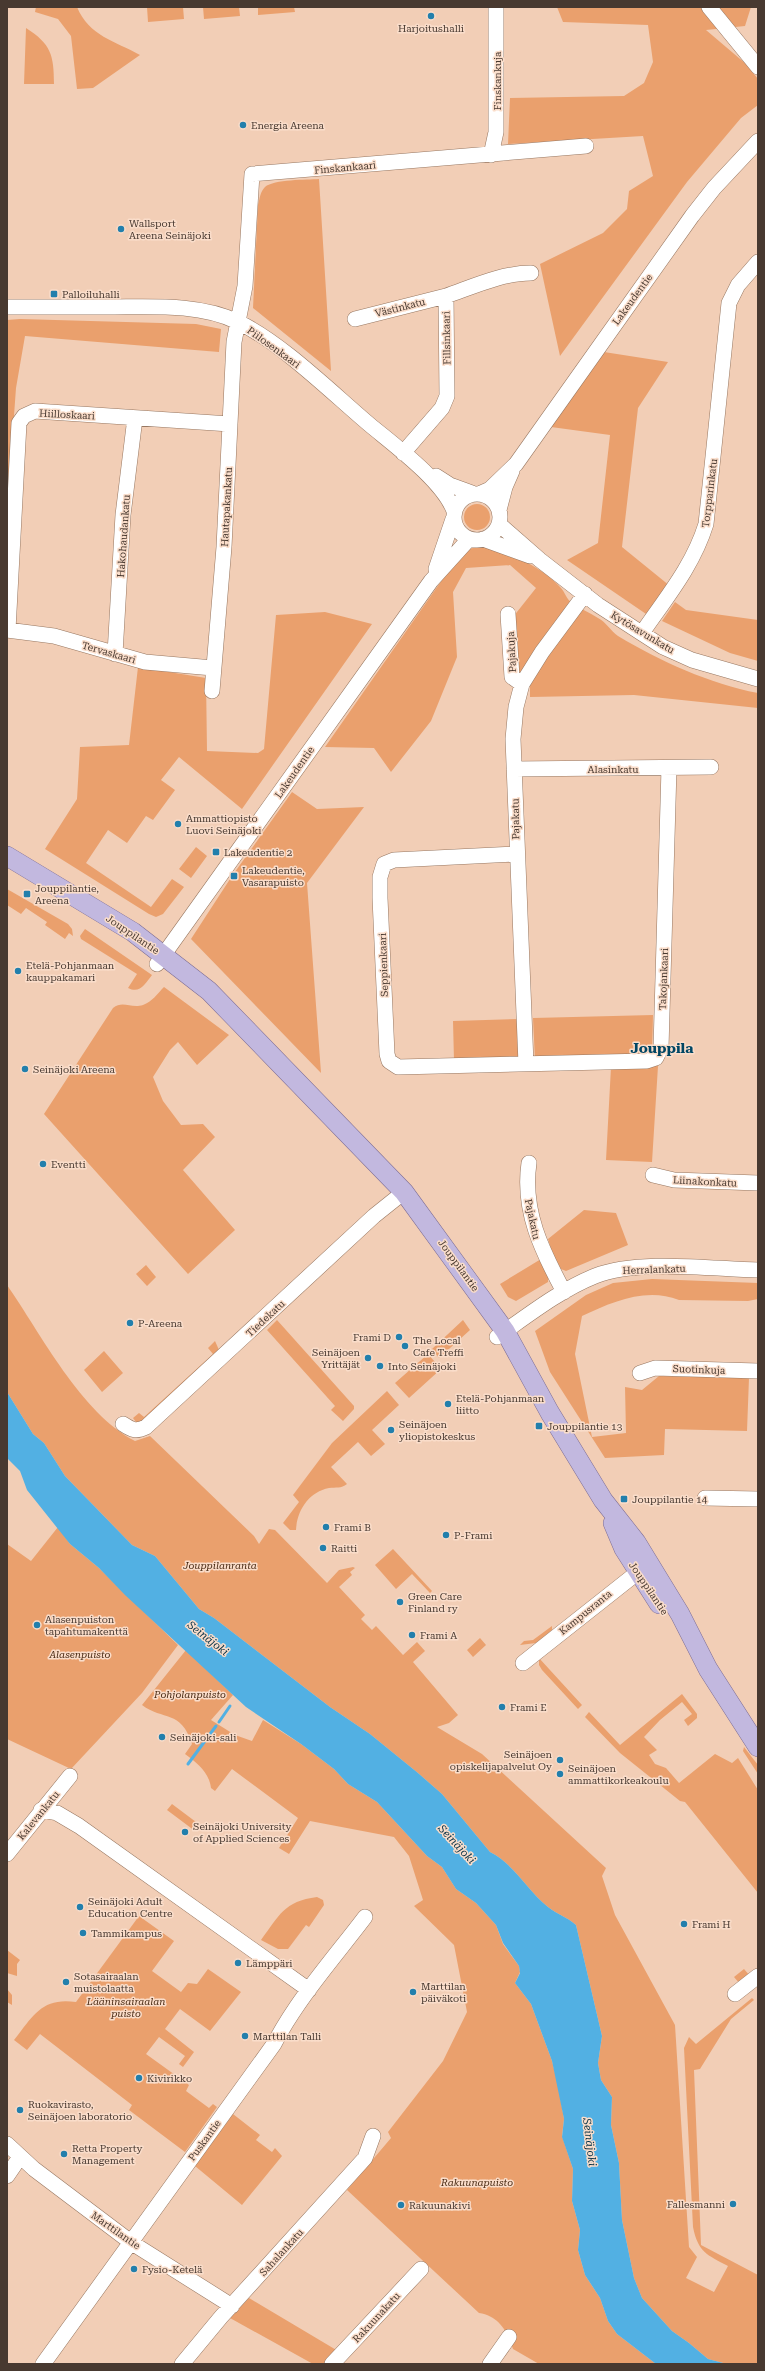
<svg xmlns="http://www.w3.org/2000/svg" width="765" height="2371" font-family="'Roboto Serif',serif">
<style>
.green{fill:#eaa06d}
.water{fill:#52b0e3}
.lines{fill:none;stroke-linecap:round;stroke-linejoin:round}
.stream{stroke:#52b0e3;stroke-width:3}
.minor-casing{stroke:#977761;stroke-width:16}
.major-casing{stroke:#7d6d94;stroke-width:20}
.minor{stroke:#fff;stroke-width:15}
.major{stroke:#c2b8df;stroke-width:19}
.poi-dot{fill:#227fac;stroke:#faddca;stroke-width:1.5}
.labels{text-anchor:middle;stroke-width:3;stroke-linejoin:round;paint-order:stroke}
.poi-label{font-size:10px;fill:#483930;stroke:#faddca;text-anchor:start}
.street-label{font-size:10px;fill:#483930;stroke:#faddca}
.park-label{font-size:10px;font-style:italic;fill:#4a2b14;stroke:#faddca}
.water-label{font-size:11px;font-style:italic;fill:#093348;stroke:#faddca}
.district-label{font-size:14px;font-weight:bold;fill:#004664;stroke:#faddca}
</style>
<rect width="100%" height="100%" fill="#f2ceb6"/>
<path class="green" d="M 36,7 L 77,7 C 89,36 115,41 140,55 L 93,88 L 77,89 L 71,36 L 58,19 L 35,12 Z
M 147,7 L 183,7 L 184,19 L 148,22 Z
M 203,7 L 239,7 L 240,16 L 204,19 Z
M 258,7 L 294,7 L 295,12 L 258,15 Z
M 557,7 L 751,7 L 745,26 L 706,30 L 746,64 L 758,79 L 758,105 L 741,118 L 687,182 L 560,356 L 540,264 L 603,233 L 627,209 L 629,191 L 653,176 L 643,136 L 508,144 L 510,98 L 624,96 L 644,83 L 653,62 L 648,25 L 563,22 Z
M 26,28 C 51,44 54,55 54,84 L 24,84 Z
M 319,179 L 331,371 L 253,308 L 258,205 C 260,198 260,192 265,187 C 274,179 307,180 319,179 Z
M 20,319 L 196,324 L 221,329 L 219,352 L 25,336 L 16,388 L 7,512 L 7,320 Z
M 604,352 L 668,362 L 638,408 L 622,547 L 670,586 L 649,616 L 567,560 L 598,543 L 610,435 L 551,427 Z
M464 517a13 13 0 1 1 26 0a13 13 0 1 1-26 0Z
M 485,545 C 512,554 542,567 561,588 C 565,592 566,599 572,603 C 580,609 589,612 598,618 C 606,622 611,631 618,636 C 660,661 710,684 758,693 L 758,708 L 634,695 L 530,697 L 530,683 L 517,675 L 513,617 L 536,588 L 510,565 L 466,568 L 453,592 L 457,657 L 431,721 L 391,772 L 374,748 L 325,747 L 456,560 L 469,549 Z
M 675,602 L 686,610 L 758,620 L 758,661 L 730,653 L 662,621 Z
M 325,612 L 372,624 L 242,809 L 179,757 L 161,780 L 175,790 L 153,820 L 146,816 L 127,843 L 108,830 L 86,863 L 151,907 L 172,879 L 184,887 L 163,914 L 156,917 L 149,914 L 45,849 L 77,799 L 80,747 L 129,745 L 138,667 L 206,678 L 207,751 L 258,753 L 264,749 L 276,615 Z
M 292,792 L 317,809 L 364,807 L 307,883 L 321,1073 L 191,939 L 232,876 Z
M 196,847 L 207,856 L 191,878 L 179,869 Z
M 7,889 L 68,924 L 72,929 L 73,936 L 69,933 L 65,939 L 45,925 L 47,922 L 26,908 L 21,914 L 7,905 Z
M 85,929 L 152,975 C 145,984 140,994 128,988 L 137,974 L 81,939 L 80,936 Z
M 164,987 L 229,1035 L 197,1065 L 178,1042 L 170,1050 L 153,1077 L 163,1101 L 181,1125 L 203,1124 L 215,1137 L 183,1170 L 235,1230 L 188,1274 L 44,1114 L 113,1008 C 123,1000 131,1009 143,1005 C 152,1002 158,993 164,987 Z
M 653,1015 L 652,1056 L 535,1060 L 533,1018 Z
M 519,1019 L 520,1059 L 454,1061 L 453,1021 Z
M 658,1066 L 652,1162 L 606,1160 L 611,1067 Z
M 584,1210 L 616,1213 L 628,1245 L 566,1271 L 561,1269 L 552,1252 L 548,1239 Z
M 541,1259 L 548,1275 L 548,1282 L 516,1301 L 508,1297 L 500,1284 Z
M 146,1265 L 156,1277 L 147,1286 L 136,1274 Z
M 652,1279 L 758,1283 L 758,1299 L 748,1301 L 679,1300 C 646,1287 612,1302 582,1316 L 575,1354 L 592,1437 L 626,1433 L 625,1387 L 642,1390 L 659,1376 L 749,1378 L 747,1431 L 665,1429 L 664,1455 L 605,1458 L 550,1372 L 535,1331 L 586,1295 L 613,1283 Z
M 7,1285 C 41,1334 81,1413 135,1441 L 150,1436 L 254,1536 L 259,1544 L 269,1529 L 275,1530 L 327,1583 L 339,1570 L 353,1567 L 355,1568 L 350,1572 L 352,1575 L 339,1587 L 365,1615 L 361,1619 L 372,1630 L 376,1626 L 403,1655 L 417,1642 L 425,1651 L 413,1662 L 458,1715 L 449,1723 L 437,1727 L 482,1754 L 606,1868 L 602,1876 L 615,1915 L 675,2025 L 689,2247 L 697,2257 L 686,2278 L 714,2292 L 728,2266 C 707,2255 698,2252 693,2227 L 684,2048 L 689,2037 L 696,2044 L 752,1998 L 754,2000 L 731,2019 L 700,2069 L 694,2070 L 701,2245 L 758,2275 L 758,2364 L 727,2364 L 708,2359 L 689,2343 L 672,2331 L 642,2298 L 634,2278 L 622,2220 L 619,2163 L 611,2125 L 612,2097 L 601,2080 L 598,2063 L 602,2036 L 576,1925 C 567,1917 557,1914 548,1907 C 527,1890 514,1864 490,1852 L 442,1794 L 418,1773 L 370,1734 L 330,1707 L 214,1618 L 199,1609 L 155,1556 L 132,1545 L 65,1476 L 44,1443 L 33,1434 L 7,1392 Z
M 277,1320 L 354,1406 L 354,1409 L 343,1421 L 331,1410 L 335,1406 L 267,1330 Z
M 463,1320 L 470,1330 L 439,1358 L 432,1349 Z
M 215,1341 L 219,1350 L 142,1423 L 136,1422 L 133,1418 L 139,1413 L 144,1417 L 213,1354 L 208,1348 Z
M 104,1351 L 123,1373 L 102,1392 L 84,1370 Z
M 428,1354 L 441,1369 L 409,1398 L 395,1383 Z
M 387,1391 L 399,1405 L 372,1430 L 385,1444 L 371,1456 L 358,1442 L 331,1467 L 347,1484 C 341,1489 336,1487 329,1488 C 309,1492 297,1510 296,1530 L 290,1530 L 283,1523 L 299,1502 L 293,1495 L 332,1443 Z
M 58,1527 L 70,1544 L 99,1568 L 178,1645 L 142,1693 L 71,1769 L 7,1739 L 7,1544 L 31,1561 Z
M 393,1549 L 432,1591 L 430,1593 L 412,1574 L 396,1589 L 375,1565 Z
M 552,1626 L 552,1630 L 536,1643 L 520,1645 L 524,1641 L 533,1640 Z
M 480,1638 L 486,1645 L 473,1657 L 467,1650 Z
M 186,1650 L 233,1695 L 211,1720 L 235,1735 L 252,1741 L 263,1720 L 301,1744 L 334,1769 L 348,1784 L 377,1802 L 427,1856 L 442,1867 L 456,1889 L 476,1903 L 496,1925 L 503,1944 L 519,1966 L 520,1972 L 515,1983 L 531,2004 L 552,2061 L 558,2085 L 564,2119 L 562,2136 L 573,2169 L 572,2201 L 580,2230 L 578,2250 L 585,2275 L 600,2298 L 608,2321 L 617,2334 L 656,2364 L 539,2364 L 513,2349 C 507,2331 499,2316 479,2313 L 347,2190 L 391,2138 L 388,2132 L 443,2061 L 467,2012 L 454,1945 L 414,1906 L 423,1900 L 409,1856 L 394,1837 L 310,1821 L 289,1854 L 279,1848 L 298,1818 L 232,1769 L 215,1791 L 211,1788 C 209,1772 197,1763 185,1754 L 192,1744 C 181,1709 163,1721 142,1705 Z
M 539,1658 L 582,1705 L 578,1709 L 542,1670 L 539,1665 Z
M 682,1694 L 697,1714 L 697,1718 L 688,1726 L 684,1720 L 692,1714 L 682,1702 L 660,1720 L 644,1737 L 657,1750 L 649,1755 L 655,1764 L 666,1768 L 679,1783 L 715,1754 L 732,1763 L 738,1758 L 758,1790 L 758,1893 L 685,1802 L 680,1801 L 620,1753 L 585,1717 L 589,1712 L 620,1745 Z
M 744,1747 L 758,1765 L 758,1774 L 743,1751 Z
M 172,1804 L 200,1825 L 195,1831 L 167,1810 Z
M 317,1897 L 323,1900 L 324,1905 L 309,1927 L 306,1925 L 288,1949 L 278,1949 L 261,1940 C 279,1916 284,1901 317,1897 Z
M 139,1916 L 174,1941 L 152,1971 L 181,1992 L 188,1983 L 197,1984 L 208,1969 L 241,1992 L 210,2031 L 180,2009 L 165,2029 L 194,2052 L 183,2067 L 179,2064 L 185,2056 L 159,2037 L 146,2054 L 189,2085 L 186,2091 L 209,2108 L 213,2104 L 217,2107 L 185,2152 L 129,2110 L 132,2105 L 40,2034 L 27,2050 L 14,2040 C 33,2016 42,1997 76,2002 Z
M 7,1950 L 20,1960 L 17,1964 L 17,1976 L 7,1973 Z
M 744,1969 L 750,1976 L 740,1984 L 734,1977 Z
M 7,1989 L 12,1995 L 12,2005 L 7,2002 Z
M 233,2114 L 260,2135 L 256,2140 L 272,2152 L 275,2148 L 282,2156 L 242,2205 L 195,2166 Z
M 249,2298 L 338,2351 L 326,2364 L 313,2364 L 230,2318 Z"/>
<path class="water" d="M 7,1392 L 33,1434 L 44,1443 L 65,1476 L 132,1545 L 155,1556 L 199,1609 L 214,1618 L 330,1707 L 370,1734 L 418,1773 L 442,1794 L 490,1852 C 514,1864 527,1890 548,1907 C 557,1914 567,1917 576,1925 L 602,2036 L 598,2063 L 601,2080 L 612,2097 L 611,2125 L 619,2163 L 622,2220 L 634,2278 L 642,2298 L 672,2331 L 689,2343 L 708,2359 L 727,2364 L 656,2364 L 617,2334 L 608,2321 L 600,2298 L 585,2275 L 578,2250 L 580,2230 L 572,2201 L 573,2169 L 562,2137 L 564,2119 L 552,2061 L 531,2004 L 515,1983 L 520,1973 L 519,1966 L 503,1943 L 496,1925 L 476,1903 L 456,1889 L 442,1867 L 427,1856 L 377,1802 L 348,1784 L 334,1769 L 301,1744 L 246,1707 L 125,1595 L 99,1568 L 70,1544 L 27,1490 L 20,1471 L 7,1458 Z"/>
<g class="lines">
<path class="stream" d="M 219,1722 L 230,1706
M 188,1764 L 216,1726"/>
<defs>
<path id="minor" d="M 709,7 L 758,67
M 491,155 L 496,132 L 496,7
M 7,307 C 40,307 74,307 107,307 C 150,307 199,303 238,322 C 282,343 332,393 370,425 C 394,445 443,481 454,511
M 355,319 L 446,296
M 403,453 L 442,408 L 447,396 L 446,296 C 472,287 502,273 531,273
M 436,476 L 450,485 L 472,493
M 481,493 L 490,489 L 516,464 L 692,216 L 714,188 L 758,141
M454 517a23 23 0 1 1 46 0a23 23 0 1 1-46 0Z
M 499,510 L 505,487 L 512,471
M 499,524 L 540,560 L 598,605 L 663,647 L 692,660 L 758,679
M 483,539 L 530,556
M 436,569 L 453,519
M 508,614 L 512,677 L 522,684
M 7,630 L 54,636 L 145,662 L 213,668
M 8,630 L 19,423 L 24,416 L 35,411 L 230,424
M 642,633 C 666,598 693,566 706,524 L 729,303 L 738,285 L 758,262
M 115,654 L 123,515 L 135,418
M 212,691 L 224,547 L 234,342 L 245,286 L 252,174 L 586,146
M 514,769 L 711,767
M 516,854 L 394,860 L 384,864 L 380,877 L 380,898 L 387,1054 L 389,1061 L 398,1067 L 647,1061 L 656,1058 L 661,1048 L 669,768
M 157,964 L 431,581 L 469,539
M 526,1064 L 513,739 L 516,707 L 522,684 L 542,652 L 585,594
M 529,1163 C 522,1211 542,1251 564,1292
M 653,1175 L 674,1180 L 758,1183
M 497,1337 C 527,1316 560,1290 595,1276 C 639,1259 711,1269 758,1270
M 640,1373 L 655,1368 L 758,1371
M 123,1424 C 132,1430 136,1432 146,1427 L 374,1216 L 404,1192
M 705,1498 L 758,1499
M 523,1663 L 647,1565
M 41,1810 L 57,1813 L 79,1826 L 309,1990
M 7,1854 L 70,1776
M 735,1994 L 758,1976
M 7,2144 L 34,2169 L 132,2243 L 232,2306
M 7,2176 L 20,2157
M 43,2364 L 274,2044 C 298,1998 334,1958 365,1917
M 182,2364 L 221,2317 L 365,2158 L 373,2136
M 332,2364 L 421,2269
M 490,2364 L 509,2337"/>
<path id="major" d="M 7,856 L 133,932 L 209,991 L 404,1192 L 505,1331 L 550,1413 L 603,1500 L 636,1542 L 680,1614 L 708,1669 L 758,1747
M 613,1523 L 624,1549 L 659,1604"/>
</defs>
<use href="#minor" class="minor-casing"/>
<use href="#major" class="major-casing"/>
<use href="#minor" class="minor"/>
<use href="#major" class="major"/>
</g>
<g class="poi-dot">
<circle cx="431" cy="16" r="4"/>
<circle cx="243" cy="125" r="4"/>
<circle cx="121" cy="229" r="4"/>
<rect x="50" y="290" width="8" height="8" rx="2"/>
<circle cx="178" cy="824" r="4"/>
<rect x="212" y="848" width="8" height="8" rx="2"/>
<rect x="230" y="872" width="8" height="8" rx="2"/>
<rect x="23" y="890" width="8" height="8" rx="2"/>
<circle cx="18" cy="971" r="4"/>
<circle cx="25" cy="1069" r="4"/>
<circle cx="43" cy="1164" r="4"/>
<circle cx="130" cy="1323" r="4"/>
<circle cx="399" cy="1337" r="4"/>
<circle cx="405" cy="1346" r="4"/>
<circle cx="368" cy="1358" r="4"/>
<circle cx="380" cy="1366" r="4"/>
<circle cx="448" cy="1404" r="4"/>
<rect x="535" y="1422" width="8" height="8" rx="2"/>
<circle cx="391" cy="1430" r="4"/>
<rect x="620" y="1495" width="8" height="8" rx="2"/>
<circle cx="326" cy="1527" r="4"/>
<circle cx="446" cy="1535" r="4"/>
<circle cx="323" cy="1548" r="4"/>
<circle cx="400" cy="1602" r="4"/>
<circle cx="37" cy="1625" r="4"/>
<circle cx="412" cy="1635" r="4"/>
<circle cx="502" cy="1707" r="4"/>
<circle cx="162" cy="1737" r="4"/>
<circle cx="560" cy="1760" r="4"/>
<circle cx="560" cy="1774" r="4"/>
<circle cx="185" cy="1832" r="4"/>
<circle cx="80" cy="1907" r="4"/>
<circle cx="684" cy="1924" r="4"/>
<circle cx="83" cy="1933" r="4"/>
<circle cx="238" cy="1963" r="4"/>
<circle cx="66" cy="1982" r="4"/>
<circle cx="413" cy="1992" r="4"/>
<circle cx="245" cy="2036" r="4"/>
<circle cx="139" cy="2078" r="4"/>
<circle cx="20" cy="2110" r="4"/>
<circle cx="64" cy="2154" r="4"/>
<circle cx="733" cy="2204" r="4"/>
<circle cx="401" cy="2205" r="4"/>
<circle cx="134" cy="2269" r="4"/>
</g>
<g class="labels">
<g class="poi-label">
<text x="431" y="32" text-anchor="middle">Harjoitushalli</text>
<text x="251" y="129">Energia Areena</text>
<text x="129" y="227">Wallsport<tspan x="129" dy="12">Areena Seinäjoki</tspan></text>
<text x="62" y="298">Palloiluhalli</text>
<text x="186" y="822">Ammattiopisto<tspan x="186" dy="12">Luovi Seinäjoki</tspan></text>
<text x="224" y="856">Lakeudentie 2</text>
<text x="242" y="874">Lakeudentie,<tspan x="242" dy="12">Vasarapuisto</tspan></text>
<text x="35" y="892">Jouppilantie,<tspan x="35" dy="12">Areena</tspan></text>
<text x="26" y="969">Etelä-Pohjanmaan<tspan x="26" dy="12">kauppakamari</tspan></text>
<text x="33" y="1073">Seinäjoki Areena</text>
<text x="51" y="1168">Eventti</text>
<text x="138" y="1327">P-Areena</text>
<text x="391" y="1341" text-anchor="end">Frami D</text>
<text x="413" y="1344">The Local<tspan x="413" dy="12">Cafe Treffi</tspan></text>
<text x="360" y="1356" text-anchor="end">Seinäjoen<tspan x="360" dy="12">Yrittäjät</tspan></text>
<text x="388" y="1370">Into Seinäjoki</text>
<text x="456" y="1402">Etelä-Pohjanmaan<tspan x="456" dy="12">liitto</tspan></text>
<text x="399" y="1428">Seinäjoen<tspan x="399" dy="12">yliopistokeskus</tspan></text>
<text x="547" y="1430">Jouppilantie 13</text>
<text x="632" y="1503">Jouppilantie 14</text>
<text x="334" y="1531">Frami B</text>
<text x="454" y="1539">P-Frami</text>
<text x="331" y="1552">Raitti</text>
<text x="408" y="1600">Green Care<tspan x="408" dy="12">Finland ry</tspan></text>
<text x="45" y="1623">Alasenpuiston<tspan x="45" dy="12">tapahtumakenttä</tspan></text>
<text x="420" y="1639">Frami A</text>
<text x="510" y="1711">Frami E</text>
<text x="170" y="1741">Seinäjoki-sali</text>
<text x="552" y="1758" text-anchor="end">Seinäjoen<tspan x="552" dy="12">opiskelijapalvelut Oy</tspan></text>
<text x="568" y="1772">Seinäjoen<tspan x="568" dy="12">ammattikorkeakoulu</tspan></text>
<text x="193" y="1830">Seinäjoki University<tspan x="193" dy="12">of Applied Sciences</tspan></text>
<text x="88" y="1905">Seinäjoki Adult<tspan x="88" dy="12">Education Centre</tspan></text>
<text x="692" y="1928">Frami H</text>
<text x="91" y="1937">Tammikampus</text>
<text x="246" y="1967">Lämppäri</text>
<text x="74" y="1980">Sotasairaalan<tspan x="74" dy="12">muistolaatta</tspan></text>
<text x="421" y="1990">Marttilan<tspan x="421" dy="12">päiväkoti</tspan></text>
<text x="253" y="2040">Marttilan Talli</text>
<text x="147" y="2082">Kivirikko</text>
<text x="28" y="2108">Ruokavirasto,<tspan x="28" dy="12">Seinäjoen laboratorio</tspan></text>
<text x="72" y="2152">Retta Property<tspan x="72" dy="12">Management</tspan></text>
<text x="725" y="2208" text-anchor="end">Fallesmanni</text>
<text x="409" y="2209">Rakuunakivi</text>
<text x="142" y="2273">Fysio-Ketelä</text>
</g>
<g class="street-label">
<text transform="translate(497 81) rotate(-90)" y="4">Finskankuja</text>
<text transform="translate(345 167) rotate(-5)" y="4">Finskankaari</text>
<text transform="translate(632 299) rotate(-54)" y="4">Lakeudentie</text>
<text transform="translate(400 307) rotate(-14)" y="4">Västinkatu</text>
<text transform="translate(446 338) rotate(-91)" y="4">Fillsinkaari</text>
<text transform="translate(274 347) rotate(36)" y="4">Piilosenkaari</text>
<text transform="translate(67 414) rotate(3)" y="4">Hiilloskaari</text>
<text transform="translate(709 493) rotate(-83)" y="4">Torpparinkatu</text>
<text transform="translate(226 507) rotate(-87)" y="4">Hautapakankatu</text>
<text transform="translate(123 536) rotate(-86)" y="4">Hakohaudankatu</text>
<text transform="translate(643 632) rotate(31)" y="4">Kytösavunkatu</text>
<text transform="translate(109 652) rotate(16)" y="4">Tervaskaari</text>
<text transform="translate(511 652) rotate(-93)" y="4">Pajakuja</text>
<text x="613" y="773">Alasinkatu</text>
<text transform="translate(294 772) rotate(-55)" y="4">Lakeudentie</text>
<text transform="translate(515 819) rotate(-91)" y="4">Pajakatu</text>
<text transform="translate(133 934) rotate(34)" y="4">Jouppilantie</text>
<text transform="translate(383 965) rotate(-92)" y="4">Seppienkaari</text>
<text transform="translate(663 979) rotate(-88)" y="4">Takojankaari</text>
<text transform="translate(705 1181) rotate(3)" y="4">Liinakonkatu</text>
<text transform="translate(533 1219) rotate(78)" y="4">Pajakatu</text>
<text transform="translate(459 1265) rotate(54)" y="4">Jouppilantie</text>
<text transform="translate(654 1269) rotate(-2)" y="4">Herralankatu</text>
<text transform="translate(265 1318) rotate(-43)" y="4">Tiedekatu</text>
<text transform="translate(699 1369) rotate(2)" y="4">Suotinkuja</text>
<text transform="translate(649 1588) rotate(56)" y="4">Jouppilantie</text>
<text transform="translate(585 1612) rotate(-39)" y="4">Kampusranta</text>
<text transform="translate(38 1815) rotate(-51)" y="4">Kalevankatu</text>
<text transform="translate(204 2140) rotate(-54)" y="4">Puskantie</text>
<text transform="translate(116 2230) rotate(35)" y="4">Marttilantie</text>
<text transform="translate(281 2252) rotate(-48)" y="4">Sahalankatu</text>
<text transform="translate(376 2317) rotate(-47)" y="4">Rakuunakatu</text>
</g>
<g class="park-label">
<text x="220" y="1569">Jouppilanranta</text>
<text x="80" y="1658">Alasenpuisto</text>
<text x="190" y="1698">Pohjolanpuisto</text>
<text x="126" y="2005">Lääninsairaalan<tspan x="126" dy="12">puisto</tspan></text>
<text x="477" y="2186">Rakuunapuisto</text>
</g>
<g class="water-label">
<text transform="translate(208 1638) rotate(38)" y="4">Seinäjoki</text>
<text transform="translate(457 1844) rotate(47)" y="4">Seinäjoki</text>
<text transform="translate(590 2142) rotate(83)" y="4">Seinäjoki</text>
</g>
<g class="district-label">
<text x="662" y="1053">Jouppila</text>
</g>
</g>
<rect width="765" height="2371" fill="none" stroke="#483930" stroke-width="16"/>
</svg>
